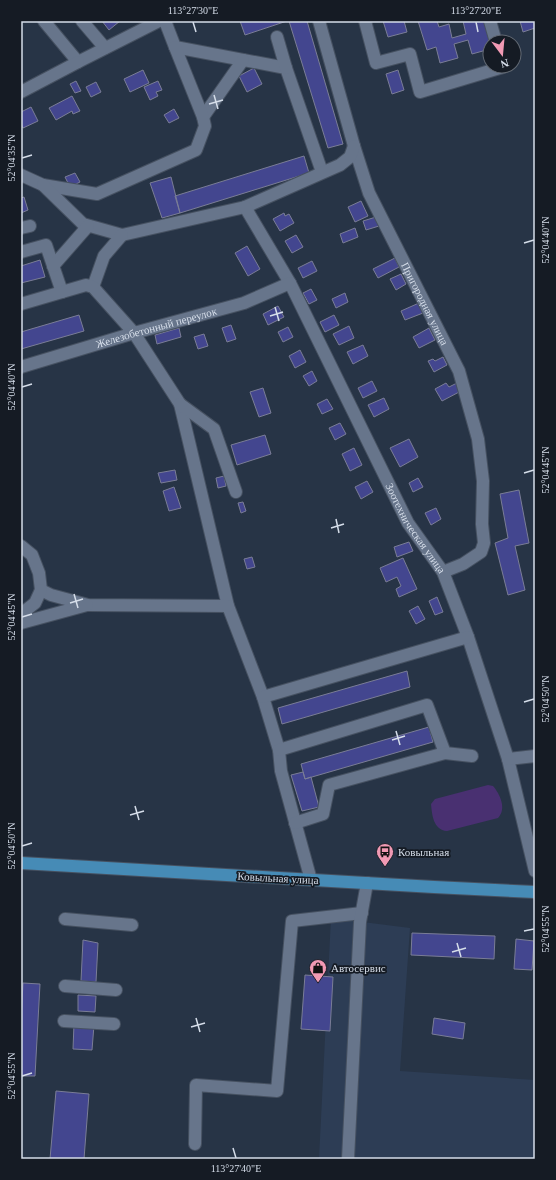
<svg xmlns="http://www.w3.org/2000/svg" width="556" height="1180" font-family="Georgia,serif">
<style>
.built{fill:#2d3d55}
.green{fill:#493071}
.building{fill:#43468f;stroke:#7a7d96}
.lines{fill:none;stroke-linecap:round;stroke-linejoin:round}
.minor-casing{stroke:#465161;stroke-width:14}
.major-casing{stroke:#465161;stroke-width:14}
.minor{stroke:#67758b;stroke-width:12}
.major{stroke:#468bb6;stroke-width:12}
.ticks{fill:none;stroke:#d5dde9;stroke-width:1.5}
.labels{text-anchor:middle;stroke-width:3.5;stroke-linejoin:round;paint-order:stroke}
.street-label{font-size:11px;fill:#d5dde9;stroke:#151b24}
.poi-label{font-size:11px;fill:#d5dde9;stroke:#151b24;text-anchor:start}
.neatline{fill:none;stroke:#d5dde9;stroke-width:1.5}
.ticks-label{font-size:10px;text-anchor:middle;fill:#d5dde9}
</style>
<rect width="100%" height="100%" fill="#273446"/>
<path class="built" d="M 331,918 L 410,928 L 400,1071 L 535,1080 L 535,1159 L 319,1159 Z"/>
<path class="green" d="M 488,785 L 493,786 C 500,794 507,809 498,818 L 447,831 C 433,830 432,814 431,804 L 435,799 Z"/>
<path class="building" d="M 102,21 L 120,21 L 109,30 Z
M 240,21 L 287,21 L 245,35 Z
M 289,21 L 307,21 L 343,144 L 328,148 Z
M 383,21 L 404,21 L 407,32 L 388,37 Z
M 418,21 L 437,21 L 439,27 L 449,24 L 452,38 L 466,34 L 463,21 L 484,21 L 490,43 L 490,49 L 472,54 L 468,40 L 454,44 L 458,58 L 440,63 L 436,47 L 427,50 Z
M 520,21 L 535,21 L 535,28 L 523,32 Z
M 254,68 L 262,84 L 247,92 L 239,76 Z
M 143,70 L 149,83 L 130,92 L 124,79 Z
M 398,70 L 404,90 L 392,94 L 386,74 Z
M 76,81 L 81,91 L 75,93 L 70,84 Z
M 158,81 L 162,90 L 156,92 L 158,96 L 150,100 L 144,87 Z
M 96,82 L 101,92 L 91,97 L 86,87 Z
M 72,96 L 80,111 L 73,114 L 72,111 L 56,120 L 49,108 Z
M 31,107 L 38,121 L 23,128 L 21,124 L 21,112 Z
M 174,109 L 179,118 L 169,123 L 164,115 Z
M 304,156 L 309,173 L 180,213 L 175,196 Z
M 75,173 L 80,182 L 70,187 L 65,177 Z
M 171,177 L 180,213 L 162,218 L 150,183 Z
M 24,197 L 28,210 L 21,213 L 21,198 Z
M 361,201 L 368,216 L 355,222 L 348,207 Z
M 284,213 L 285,216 L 289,214 L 294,223 L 280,231 L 273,219 Z
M 376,217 L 379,226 L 366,230 L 363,221 Z
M 355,228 L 358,237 L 343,243 L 340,234 Z
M 296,235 L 303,247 L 292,253 L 285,241 Z
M 247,246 L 260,269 L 248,276 L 235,253 Z
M 395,258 L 399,267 L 378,278 L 373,269 Z
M 40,260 L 45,277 L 21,283 L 21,266 Z
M 312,261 L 317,271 L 303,278 L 298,268 Z
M 401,274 L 406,284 L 396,290 L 390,279 Z
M 311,289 L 317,300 L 309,304 L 303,293 Z
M 345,293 L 348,302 L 336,308 L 332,299 Z
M 419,303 L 423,313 L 405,320 L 401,311 Z
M 278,306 L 284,317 L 268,325 L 263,314 Z
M 79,315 L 84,331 L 21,349 L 21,332 Z
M 334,315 L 339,325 L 325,332 L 320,322 Z
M 231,325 L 236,339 L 227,342 L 222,328 Z
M 349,326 L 354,338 L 339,345 L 333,334 Z
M 288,327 L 293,337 L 283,342 L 278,332 Z
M 179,328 L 181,337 L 157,344 L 155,335 Z
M 429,328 L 435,340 L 419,348 L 413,337 Z
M 204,334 L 208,346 L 198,349 L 194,337 Z
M 363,345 L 368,356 L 353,364 L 347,352 Z
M 300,350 L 306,362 L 295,368 L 289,356 Z
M 443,357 L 447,365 L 434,372 L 428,361 L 433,359 L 435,361 Z
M 312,371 L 317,381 L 309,386 L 303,376 Z
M 372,381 L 377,391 L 363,398 L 358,388 Z
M 446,383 L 449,387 L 457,383 L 461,391 L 442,401 L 435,389 Z
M 263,388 L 271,413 L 259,417 L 250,392 Z
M 384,398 L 389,409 L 374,417 L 368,405 Z
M 327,399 L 333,409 L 322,414 L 317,404 Z
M 340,423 L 346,434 L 335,440 L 329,428 Z
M 265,435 L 271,454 L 237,465 L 231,445 Z
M 409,439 L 418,457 L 400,467 L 390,448 Z
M 354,448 L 362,465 L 350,471 L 342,454 Z
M 175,470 L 177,480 L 161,483 L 158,473 Z
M 224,476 L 226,486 L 218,488 L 216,478 Z
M 418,478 L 423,487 L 413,492 L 409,483 Z
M 367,481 L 373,492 L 361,499 L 355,487 Z
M 174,487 L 181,508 L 169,511 L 163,491 Z
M 519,490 L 529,543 L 515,546 L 525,590 L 508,595 L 495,543 L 508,538 L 500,494 Z
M 243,502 L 246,511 L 241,513 L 238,503 Z
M 436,508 L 441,519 L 431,525 L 425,513 Z
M 409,542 L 413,551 L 397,557 L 394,547 Z
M 252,557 L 255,567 L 247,569 L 244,559 Z
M 403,558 L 417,589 L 399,597 L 396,589 L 401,586 L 397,577 L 386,582 L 380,568 Z
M 437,597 L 443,612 L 435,615 L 429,601 Z
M 418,606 L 425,619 L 416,624 L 409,611 Z
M 407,671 L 410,687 L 282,724 L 278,708 Z
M 429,727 L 433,742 L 305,779 L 301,764 Z
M 303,772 L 305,779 L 311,777 L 319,807 L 302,811 L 291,775 Z
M 412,933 L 495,936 L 494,959 L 411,955 Z
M 516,939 L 534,941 L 532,970 L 514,969 Z
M 83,940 L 98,943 L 96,982 L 81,981 Z
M 305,975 L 333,977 L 330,1031 L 301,1029 Z
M 23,983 L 40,984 L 35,1076 L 21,1076 L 21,1019 Z
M 78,995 L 96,996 L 95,1012 L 78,1011 Z
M 434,1018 L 465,1023 L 463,1039 L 432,1034 Z
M 74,1024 L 94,1025 L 92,1050 L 73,1049 Z
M 56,1091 L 89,1094 L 84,1159 L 50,1159 Z"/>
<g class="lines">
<defs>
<g id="minor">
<path d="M 44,21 L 78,62 L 159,21"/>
<path d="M 82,21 L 105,48"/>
<path d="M 165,21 L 175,47 L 286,68 L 322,172"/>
<path id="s1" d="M 319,21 L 354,146 L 369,193 L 459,371 L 478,439 L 483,481 L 482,524 L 484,543 L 481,552 L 463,564 L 443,572"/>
<path d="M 365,21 L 376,63 L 410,54 L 420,92 L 503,67 L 503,66"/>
<path d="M 490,21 L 496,42"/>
<path d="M 277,37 L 286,68"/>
<path d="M 21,92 L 78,62"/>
<path d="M 203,117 L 243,60"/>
<path d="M 21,175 L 43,185 L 97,194 L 196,150 L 205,126 L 203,117 L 175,47"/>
<path d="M 43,185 L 83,224 L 122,235 L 245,207 L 340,165 L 350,157 L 354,146"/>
<path id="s2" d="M 245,207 L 290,283 L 408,523 L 443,572 L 468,637 L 508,759 L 535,871"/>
<path d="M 21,228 L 30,226"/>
<path d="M 21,252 L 46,245 L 62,292"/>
<path d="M 53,266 L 88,226"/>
<path d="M 93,287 L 104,256 L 122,235"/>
<path d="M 21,304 L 86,285 L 93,287 L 134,333 L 180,404 L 228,606 L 263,697 L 279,750 L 281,771 L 311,880"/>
<path id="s3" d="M 21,367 L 134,333 L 244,303 L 290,283"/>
<path d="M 180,404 L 214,429 L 236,492"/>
<path d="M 21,546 L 32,555 L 39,573 L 41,590 L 51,595 L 88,605 L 228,606"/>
<path d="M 21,614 L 35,603 L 41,590"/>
<path d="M 21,623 L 87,605"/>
<path d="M 263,697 L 468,637"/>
<path d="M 279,750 L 427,705 L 445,753 L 472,756"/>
<path d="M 508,759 L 535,756"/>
<path d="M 295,823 L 323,814 L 329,785 L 445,753"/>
<path d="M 65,919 L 132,925"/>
<path d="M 65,986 L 116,990"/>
<path d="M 64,1021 L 114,1024"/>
<path d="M 195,1144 L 196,1085 L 277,1091 L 292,921 L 362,913"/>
<path d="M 348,1159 L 360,922 L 367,883"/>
</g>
<path id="major" d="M 21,863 L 434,887 L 535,892"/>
</defs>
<use href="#minor" class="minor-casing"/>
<use href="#major" class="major-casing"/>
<use href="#minor" class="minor"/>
<use href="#major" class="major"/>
</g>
<path class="ticks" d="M 193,22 L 196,32M 476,22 L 478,32M 214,95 L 218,109M 209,104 L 223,100M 22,158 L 32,155M 524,243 L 534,240M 275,307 L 279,321M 270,316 L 283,312M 22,387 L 32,384M 524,473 L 534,470M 336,519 L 339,533M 331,528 L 344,524M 74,594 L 78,608M 70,603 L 83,599M 22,617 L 32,614M 524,702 L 534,699M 396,731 L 400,745M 392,740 L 405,736M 135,806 L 139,820M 130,815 L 144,811M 22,846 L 32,843M 524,931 L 534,929M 457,943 L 461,957M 452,952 L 466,948M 196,1018 L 200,1032M 191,1027 L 205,1023M 22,1076 L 32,1073M 233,1148 L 236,1158"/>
<defs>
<symbol id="bus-pin" viewBox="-11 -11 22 30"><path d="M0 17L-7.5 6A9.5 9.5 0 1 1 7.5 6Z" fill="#f19ab4" stroke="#151b24"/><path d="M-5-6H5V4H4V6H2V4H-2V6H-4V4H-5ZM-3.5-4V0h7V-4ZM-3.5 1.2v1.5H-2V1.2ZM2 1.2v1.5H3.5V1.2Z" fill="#111"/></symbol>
<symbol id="shop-pin" viewBox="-11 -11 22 30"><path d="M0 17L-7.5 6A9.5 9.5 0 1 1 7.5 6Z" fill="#f19ab4" stroke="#151b24"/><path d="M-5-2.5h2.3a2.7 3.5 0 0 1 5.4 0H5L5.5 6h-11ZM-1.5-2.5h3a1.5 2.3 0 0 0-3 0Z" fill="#111"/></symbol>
</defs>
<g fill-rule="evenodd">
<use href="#bus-pin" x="375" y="842" width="20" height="27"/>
<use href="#shop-pin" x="308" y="958" width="20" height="27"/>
</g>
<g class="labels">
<g class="street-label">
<text dy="4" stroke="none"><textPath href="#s1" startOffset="303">Пригородная улица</textPath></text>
<text dy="4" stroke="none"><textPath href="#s3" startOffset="141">Железобетонный переулок</textPath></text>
<text dy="4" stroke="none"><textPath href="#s2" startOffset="364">Зоотехническая улица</textPath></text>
<text transform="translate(278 878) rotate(3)" y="4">Ковыльная улица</text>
</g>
<g class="poi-label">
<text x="398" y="856">Ковыльная</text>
<text x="331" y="972">Автосервис</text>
</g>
</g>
<rect width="556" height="1180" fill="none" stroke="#151b24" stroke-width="44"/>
<g transform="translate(502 54) rotate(164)"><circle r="19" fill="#151b24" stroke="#626973"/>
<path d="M0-3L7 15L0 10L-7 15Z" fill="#f19ab4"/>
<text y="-6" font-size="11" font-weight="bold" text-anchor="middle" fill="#d5dde9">N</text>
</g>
<rect x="22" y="22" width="512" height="1136" class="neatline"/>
<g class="ticks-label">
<text x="193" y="14">113°27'30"E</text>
<text x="476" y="14">113°27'20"E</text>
<text transform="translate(11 158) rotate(-90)" y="4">52°04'35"N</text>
<text transform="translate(545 240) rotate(-90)" y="4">52°04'40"N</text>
<text transform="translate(11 387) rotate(-90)" y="4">52°04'40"N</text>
<text transform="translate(545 470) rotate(-90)" y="4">52°04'45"N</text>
<text transform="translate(11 617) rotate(-90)" y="4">52°04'45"N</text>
<text transform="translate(545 699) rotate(-90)" y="4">52°04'50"N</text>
<text transform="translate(11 846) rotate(-90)" y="4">52°04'50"N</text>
<text transform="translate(545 929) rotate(-90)" y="4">52°04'55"N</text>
<text transform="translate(11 1076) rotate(-90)" y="4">52°04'55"N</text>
<text x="236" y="1172">113°27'40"E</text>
</g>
</svg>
